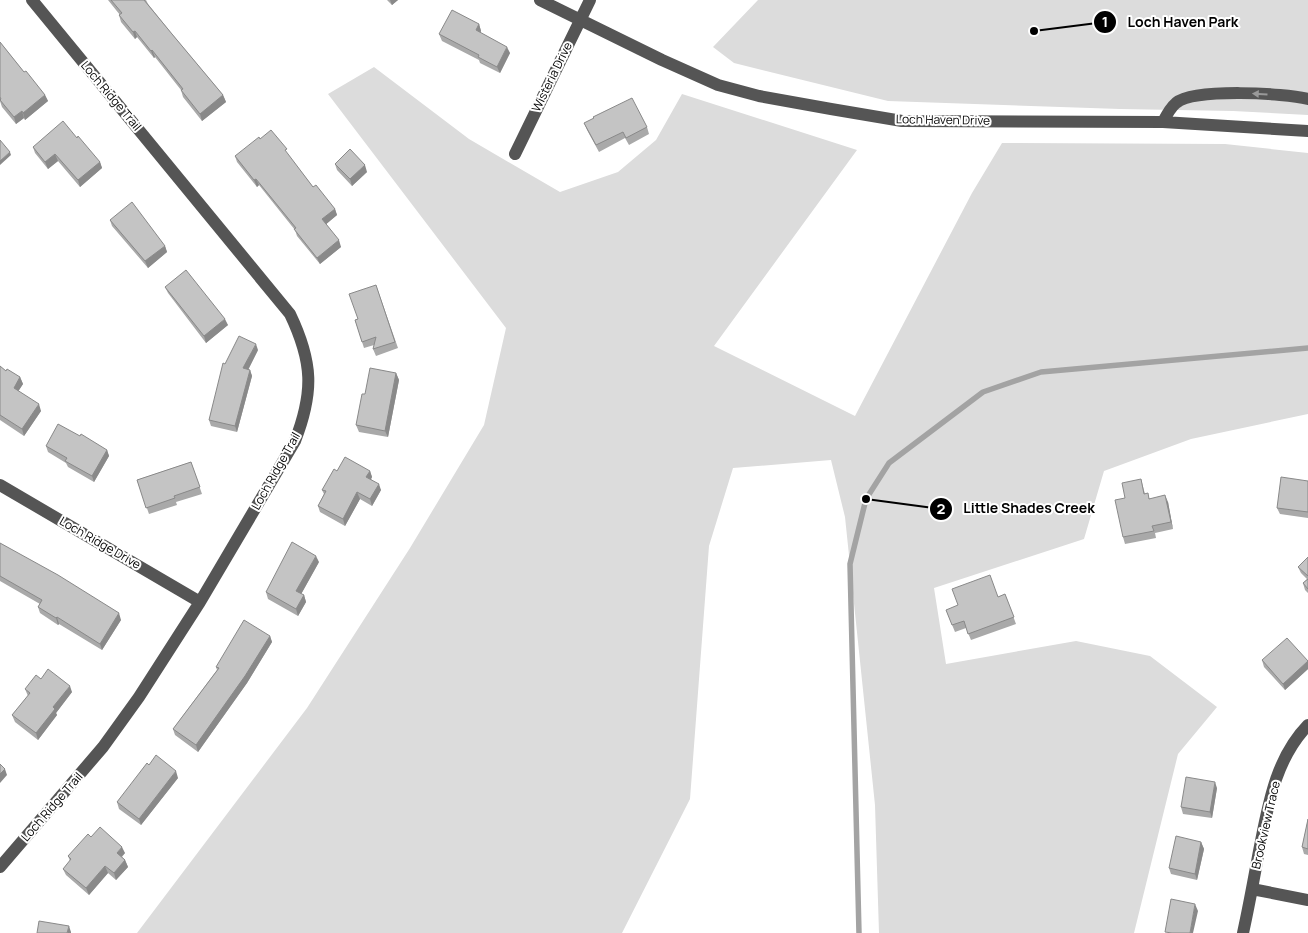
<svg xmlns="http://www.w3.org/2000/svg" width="1308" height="933" font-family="Manrope,sans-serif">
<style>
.green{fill:#dcdcdc}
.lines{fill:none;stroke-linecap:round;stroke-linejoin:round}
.stream{stroke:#a3a3a3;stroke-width:5.5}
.minor{stroke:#555;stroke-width:12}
.wall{fill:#a9a9a9}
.shaded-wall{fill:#898989}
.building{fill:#c4c4c4;stroke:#898989}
.oneway{fill:#999}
.labels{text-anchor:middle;stroke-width:4;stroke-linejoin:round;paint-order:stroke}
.street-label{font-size:12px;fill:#000;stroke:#fff}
.leader{fill:none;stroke:#000;stroke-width:2}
.callout-dot{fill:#000;stroke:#fff;stroke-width:2}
.mark-label{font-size:15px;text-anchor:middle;font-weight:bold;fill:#fff}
.callout-label{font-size:14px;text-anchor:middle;font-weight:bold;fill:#000;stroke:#fff;stroke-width:4;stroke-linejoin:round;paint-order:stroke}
</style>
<rect width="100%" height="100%" fill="#fff"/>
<path class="green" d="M 758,0 L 1308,0 L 1308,115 L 1233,111 L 1120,109 L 888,101 L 734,63 L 713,47 Z
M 374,67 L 469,139 L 560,192 L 618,172 L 656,140 L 682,94 L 857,150 L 714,346 L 855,416 L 972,193 L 1002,143 L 1225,144 L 1308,153 L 1308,414 L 1191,439 L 1104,471 L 1084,539 L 934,588 L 946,664 L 1076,641 L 1150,656 L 1217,707 L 1178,754 L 1134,933 L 879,933 L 875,805 L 845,517 L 831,460 L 733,468 L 709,546 L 690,799 L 622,933 L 137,933 L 307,708 L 410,548 L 484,425 L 506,328 L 328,94 Z"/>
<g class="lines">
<path class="stream" d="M 859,933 L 850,564 L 866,499 L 889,463 L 983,392 L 1041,372 L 1308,348"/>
<path class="minor" d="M 540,0 L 662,60 L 718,85 L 759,96 L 831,109 L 902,121 L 1163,122 L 1308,131
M 1163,122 C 1166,116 1170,108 1176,103 C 1195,88 1284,93 1308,99
M 515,154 L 590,0
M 0,485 L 200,602
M 0,867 L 103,747 L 139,697 L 200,602 L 295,441 C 314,392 313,362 290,314 L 32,0
M 1252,889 L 1308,900
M 1243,933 C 1249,906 1254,878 1259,851 C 1268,806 1275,759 1308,725"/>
</g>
<path class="wall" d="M 108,0 L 146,0 L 148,4 L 172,34 L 223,95 L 226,102 L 202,121 L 183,97 L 181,90 L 155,57 L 154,58 L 137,37 L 135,39 L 121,22 L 119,15 L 120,15 Z
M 387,0 L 398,0 L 392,5 Z
M 479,24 L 481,31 L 480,33 L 510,53 L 500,73 L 480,63 L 479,60 L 442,41 L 439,34 Z
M 0,42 L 24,72 L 45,95 L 48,101 L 25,120 L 24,118 L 16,124 L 2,107 L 0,101 Z
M 584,123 L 647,127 L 649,134 L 629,145 L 625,138 L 599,152 L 587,130 Z
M 260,139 L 289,156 L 313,187 L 335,209 L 337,215 L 326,224 L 341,247 L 320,264 L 297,236 L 295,230 L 259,185 L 257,187 L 237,162 L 235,156 Z
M 33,147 L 100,162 L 102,168 L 80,187 L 58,161 L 48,169 L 35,153 Z
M 335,164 L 367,172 L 352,186 L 337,170 Z
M 110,220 L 165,246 L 167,252 L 148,268 L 112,226 Z
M 376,285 L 398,348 L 376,356 L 373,349 L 374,345 L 364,348 L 355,320 L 358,319 Z
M 165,287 L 228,325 L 206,343 L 168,293 Z
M 258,350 L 248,370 L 250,370 L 252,376 L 237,432 L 211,426 L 209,420 L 225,364 Z
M 0,366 L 6,371 L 20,377 L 23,384 L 18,391 L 41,411 L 24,436 L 0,420 Z
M 396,373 L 399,380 L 388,437 L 359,432 L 356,425 Z
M 46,446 L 107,450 L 109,456 L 94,482 L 68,467 L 66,463 L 48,452 Z
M 191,462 L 202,494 L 176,502 L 177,505 L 149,514 L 137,480 Z
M 337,471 L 370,471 L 372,477 L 371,479 L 381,490 L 372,506 L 360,499 L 345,526 L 320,512 L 318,506 L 324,494 L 322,490 Z
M 1141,479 L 1145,494 L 1150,499 L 1168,502 L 1173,529 L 1155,533 L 1156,538 L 1125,544 L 1123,537 L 1125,498 Z
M 1308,481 L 1308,518 L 1280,514 L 1277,508 Z
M 0,543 L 121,620 L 102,650 L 59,624 L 58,625 L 40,613 L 38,607 L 40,604 L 0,581 Z
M 1308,557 L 1308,593 L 1305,590 L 1303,583 L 1307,579 L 1301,573 L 1298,567 Z
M 319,562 L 301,594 L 304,595 L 306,602 L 298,616 L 268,599 L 266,592 Z
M 1005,594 L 1016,624 L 971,640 L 966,628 L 955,632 L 946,610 L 998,597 Z
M 270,636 L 272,642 L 247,683 L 198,752 L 175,735 L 173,729 L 217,670 L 216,667 Z
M 1262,660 L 1308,662 L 1308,669 L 1285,690 L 1264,667 Z
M 41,679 L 72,692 L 56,713 L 57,715 L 38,740 L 15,722 L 12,715 L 28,696 L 25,689 Z
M 149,765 L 178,778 L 141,825 L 119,809 L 117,802 Z
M 1217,788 L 1212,818 L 1183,814 L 1181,807 Z
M 1308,819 L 1308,855 L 1304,854 L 1302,847 Z
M 91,837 L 125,853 L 122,857 L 125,860 L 128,867 L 116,880 L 108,873 L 89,895 L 66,875 L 63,869 L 70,861 L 68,856 Z
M 1201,842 L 1204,849 L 1197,880 L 1171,874 L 1169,868 Z"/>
<path class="shaded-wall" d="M 390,0 L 398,0 L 392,5 Z
M 479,24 L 481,31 L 478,37 L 476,30 Z
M 135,31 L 137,37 L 135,39 L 133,32 Z
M 507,47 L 510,53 L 500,73 L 497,67 Z
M 152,50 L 155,57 L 154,58 L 151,51 Z
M 45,95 L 48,101 L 25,120 L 23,113 Z
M 223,95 L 226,102 L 202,121 L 200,114 Z
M 22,111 L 24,118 L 16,124 L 14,117 Z
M 10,152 L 11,155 L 0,165 L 0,161 Z
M 55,154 L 58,161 L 48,169 L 45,162 Z
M 100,162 L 102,168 L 80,187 L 78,180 Z
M 365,165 L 367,172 L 352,186 L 350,179 Z
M 256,179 L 259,185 L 257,187 L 254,180 Z
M 335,209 L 337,215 L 324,226 L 322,219 Z
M 339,240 L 341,247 L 320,264 L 317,258 Z
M 165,246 L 167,252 L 148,268 L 145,261 Z
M 225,319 L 228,325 L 206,343 L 204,336 Z
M 256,344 L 258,350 L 246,374 L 243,368 Z
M 250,370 L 252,376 L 237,432 L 235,426 Z
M 396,373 L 399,380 L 388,437 L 385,431 Z
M 20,377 L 23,384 L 16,395 L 14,388 Z
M 39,404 L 41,411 L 24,436 L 22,429 Z
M 107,450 L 109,456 L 94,482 L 92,476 Z
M 370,471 L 372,477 L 369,483 L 366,477 Z
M 379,484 L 381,490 L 372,506 L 370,499 Z
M 357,492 L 360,499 L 345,526 L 343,519 Z
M 1165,495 L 1168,502 L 1173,529 L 1171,522 Z
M 316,556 L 319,562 L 299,598 L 296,591 Z
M 304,595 L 306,602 L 298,616 L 296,609 Z
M 119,613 L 121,620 L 102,650 L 100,644 Z
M 57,617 L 59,624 L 58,625 L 56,618 Z
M 270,636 L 272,642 L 247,683 L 198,752 L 196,745 Z
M 1308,661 L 1308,669 L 1285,690 L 1283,684 Z
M 70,686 L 72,692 L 56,713 L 57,715 L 38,740 L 36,733 L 53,707 Z
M 5,769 L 7,775 L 0,783 L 0,774 Z
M 176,771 L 178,778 L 141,825 L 139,819 Z
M 1215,782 L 1217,788 L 1212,818 L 1210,812 Z
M 1201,842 L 1204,849 L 1197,880 L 1195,874 Z
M 122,847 L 125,853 L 119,859 L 117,853 Z
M 125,860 L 128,867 L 116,880 L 114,873 Z
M 105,866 L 108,873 L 89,895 L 86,888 Z
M 1195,904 L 1198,911 L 1193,933 L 1190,933 Z
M 69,926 L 71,932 L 71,933 L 67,933 Z"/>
<path class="building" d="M 111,0 L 144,0 L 172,34 L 223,95 L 200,114 L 181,90 L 183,89 L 152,50 L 151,51 L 135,31 L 133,32 L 119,15 L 122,13 Z
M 452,10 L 479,24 L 476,30 L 507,47 L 497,67 L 478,57 L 479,55 L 439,34 Z
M 0,42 L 24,72 L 26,71 L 45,95 L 23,113 L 22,111 L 14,117 L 0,100 L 1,99 L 0,97 Z
M 632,98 L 647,127 L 626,138 L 623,132 L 596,145 L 584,123 L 594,118 L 593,117 Z
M 63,121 L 77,138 L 78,136 L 100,162 L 78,180 L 55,154 L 45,162 L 33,147 Z
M 271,130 L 287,149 L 285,150 L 313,187 L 316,185 L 335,209 L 322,219 L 339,240 L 317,258 L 294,229 L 296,228 L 256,179 L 254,180 L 235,156 L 259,137 L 260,139 Z
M 0,140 L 10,152 L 0,161 Z
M 350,149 L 365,165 L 350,179 L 335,164 Z
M 132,202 L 165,246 L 145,261 L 110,220 Z
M 186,270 L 225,319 L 204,336 L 165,287 Z
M 376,285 L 395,342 L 373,349 L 376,337 L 362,342 L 355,320 L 358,319 L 349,294 Z
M 239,336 L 256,344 L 243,368 L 250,370 L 235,426 L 209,420 L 223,363 L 225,364 Z
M 0,366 L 6,371 L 7,369 L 20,377 L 14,388 L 39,404 L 22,429 L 0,415 Z
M 370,368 L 396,373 L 385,431 L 356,425 L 362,394 L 365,394 Z
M 58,424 L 80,436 L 81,434 L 107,450 L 92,476 L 65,461 L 67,458 L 46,446 Z
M 345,457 L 370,471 L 366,477 L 379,484 L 370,499 L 357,492 L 343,519 L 318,506 L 326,491 L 322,490 L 334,469 L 337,471 Z
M 191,462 L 200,487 L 174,496 L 175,498 L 146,508 L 137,480 Z
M 1281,477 L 1308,481 L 1308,512 L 1277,508 Z
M 1141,479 L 1144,494 L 1148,493 L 1149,499 L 1165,495 L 1171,522 L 1152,526 L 1154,531 L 1123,537 L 1115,500 L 1125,498 L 1122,483 Z
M 292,542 L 316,556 L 296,591 L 304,595 L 296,609 L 266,592 Z
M 0,543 L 58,575 L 119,613 L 100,644 L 57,617 L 56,618 L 38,607 L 42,600 L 0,576 Z
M 1308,557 L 1308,576 L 1298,567 Z
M 990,575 L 998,597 L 1005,594 L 1014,617 L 968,634 L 964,621 L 952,625 L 946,610 L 958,605 L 952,589 Z
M 1308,579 L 1308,589 L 1303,583 Z
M 244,620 L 270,636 L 245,676 L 196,745 L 173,729 L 219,668 L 216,667 Z
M 1287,638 L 1308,661 L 1283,684 L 1262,660 Z
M 48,669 L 70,686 L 53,707 L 55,709 L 36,733 L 12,715 L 30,693 L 25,689 L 36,675 L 41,679 Z
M 156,755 L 176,771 L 139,819 L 117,802 L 147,763 L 149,765 Z
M 0,764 L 5,769 L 0,774 Z
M 1186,777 L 1215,782 L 1210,812 L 1181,807 Z
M 1308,819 L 1308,849 L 1302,847 Z
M 100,827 L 122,847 L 117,853 L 125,860 L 114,873 L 105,866 L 86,888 L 63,869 L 71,859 L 68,856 L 88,834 L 91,837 Z
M 1176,836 L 1201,842 L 1195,874 L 1169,868 Z
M 1171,899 L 1195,904 L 1190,933 L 1172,933 L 1165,932 Z
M 39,921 L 69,926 L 67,933 L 37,933 Z"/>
<defs><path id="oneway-solid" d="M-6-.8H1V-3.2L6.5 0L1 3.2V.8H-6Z" transform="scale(1.25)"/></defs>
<use class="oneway" href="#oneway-solid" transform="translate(1260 94) rotate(-177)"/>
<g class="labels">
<g class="street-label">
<text transform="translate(552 77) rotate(-64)" y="4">Wisteria Drive</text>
<text transform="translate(111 96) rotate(50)" y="4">Loch Ridge Trail</text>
<text transform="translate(943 120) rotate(1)" y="4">Loch Haven Drive</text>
<text transform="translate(276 471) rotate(-61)" y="4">Loch Ridge Trail</text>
<text transform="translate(100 543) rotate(30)" y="4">Loch Ridge Drive</text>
<text transform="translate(52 807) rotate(-49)" y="4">Loch Ridge Trail</text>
<text transform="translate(1266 825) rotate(-77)" y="4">Brookview Trace</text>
</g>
</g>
<path class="leader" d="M1034 31L1105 22M866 499L941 509"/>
<g class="callout-dot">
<circle cx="1034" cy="31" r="5"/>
<circle cx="866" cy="499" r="5"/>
<circle cx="1105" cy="22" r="12"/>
<circle cx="941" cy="509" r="12"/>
</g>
<g class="mark-label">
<text x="1105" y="27">1</text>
<text x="941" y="514">2</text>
</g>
<g class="callout-label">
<text x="1183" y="27">Loch Haven Park</text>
<text x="1029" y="513">Little Shades Creek</text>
</g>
</svg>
